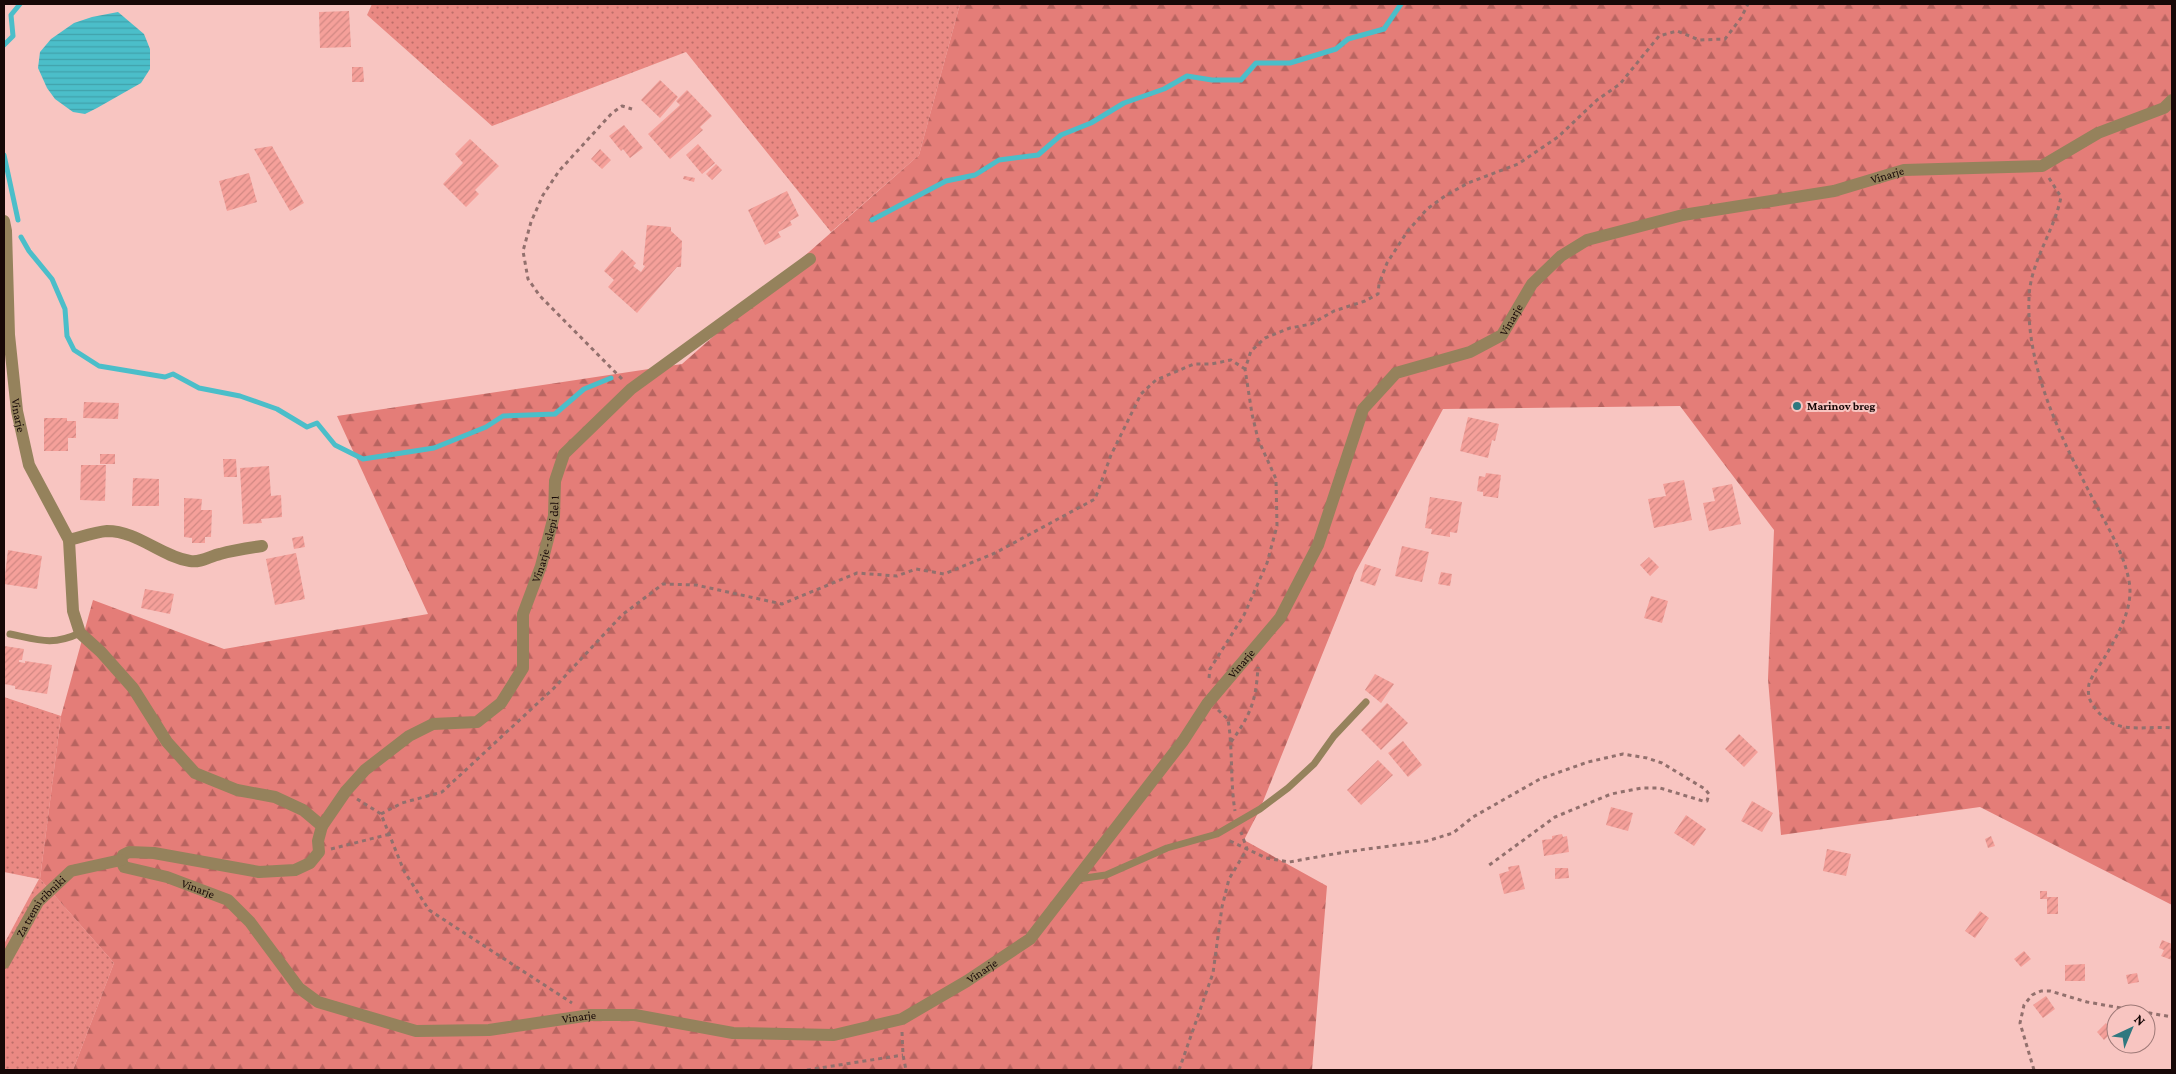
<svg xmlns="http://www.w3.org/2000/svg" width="2176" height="1074" font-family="'Crimson Pro',serif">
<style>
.grass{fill:url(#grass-dots)}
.forest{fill:url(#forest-firs)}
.water{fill:url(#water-rules)}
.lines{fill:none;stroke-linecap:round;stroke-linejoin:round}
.stream{stroke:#4bbec9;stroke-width:5}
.building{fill:url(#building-hatch)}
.path{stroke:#92706d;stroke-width:3;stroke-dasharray:4 4;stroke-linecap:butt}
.service{stroke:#95825c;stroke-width:7}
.minor{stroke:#95825c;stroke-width:12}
.poi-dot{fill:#2f787f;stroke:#f8c5c1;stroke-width:2}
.labels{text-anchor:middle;stroke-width:4;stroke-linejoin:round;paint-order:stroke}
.street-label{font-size:12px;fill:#170807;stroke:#f8c5c1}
.poi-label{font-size:12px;font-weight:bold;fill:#170807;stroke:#f8c5c1;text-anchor:start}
</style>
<defs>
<pattern id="grass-dots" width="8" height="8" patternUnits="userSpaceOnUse" patternTransform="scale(1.25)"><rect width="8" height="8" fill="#ea8983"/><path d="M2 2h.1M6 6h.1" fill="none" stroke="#bd6e69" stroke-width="1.8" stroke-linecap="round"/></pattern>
<pattern id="forest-firs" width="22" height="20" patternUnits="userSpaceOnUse" patternTransform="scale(1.25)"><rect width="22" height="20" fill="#e47d78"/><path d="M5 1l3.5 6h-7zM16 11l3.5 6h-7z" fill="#b86460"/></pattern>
<pattern id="water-rules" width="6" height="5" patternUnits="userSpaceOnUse" patternTransform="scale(1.25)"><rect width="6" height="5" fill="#4bbec9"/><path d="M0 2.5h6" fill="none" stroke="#41a2ab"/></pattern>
<pattern id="building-hatch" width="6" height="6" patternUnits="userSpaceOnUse" patternTransform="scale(1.25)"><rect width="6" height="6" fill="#f5a09a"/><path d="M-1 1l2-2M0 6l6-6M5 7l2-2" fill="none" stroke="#d18883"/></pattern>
</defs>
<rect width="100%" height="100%" fill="#f8c5c1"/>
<path class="grass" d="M 372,4 L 960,4 L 919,155 L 831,232 L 686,52 L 492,126 L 367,15 Z
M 4,697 L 61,716 L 40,879 L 114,963 L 73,1070 L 4,1070 L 4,944 L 39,879 L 4,872 Z"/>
<path class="forest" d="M 960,4 L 2172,4 L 2172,905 L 1980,807 L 1781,835 L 1768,679 L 1774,530 L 1680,406 L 1443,409 L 1355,573 L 1260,809 L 1244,840 L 1327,886 L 1312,1070 L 73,1070 L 114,963 L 40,879 L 61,716 L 93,600 L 224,649 L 428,614 L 337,416 L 682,364 L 919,155 Z"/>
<path class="water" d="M 118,12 L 144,34 L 150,49 L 150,69 L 141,83 L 97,108 L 85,114 L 73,112 L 55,99 L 47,88 L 38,68 L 40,52 L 51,39 L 74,23 L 92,17 Z"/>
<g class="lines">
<path class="stream" d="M 4,45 L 13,36 L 11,15 L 20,4
M 4,155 L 18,220
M 872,220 L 946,181 L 975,175 L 999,160 L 1038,155 L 1061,135 L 1091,123 L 1124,103 L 1164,89 L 1187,76 L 1212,80 L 1241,80 L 1256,63 L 1290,63 L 1336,49 L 1348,39 L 1384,29 L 1401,4
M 21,237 L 29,251 L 52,279 L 65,309 L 67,336 L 74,350 L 99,366 L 165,377 L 173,374 L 199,388 L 240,396 L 277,409 L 307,427 L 317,423 L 335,445 L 363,459 L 434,448 L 486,427 L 503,416 L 555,414 L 584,389 L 611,378"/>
</g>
<path class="building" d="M 349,11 L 351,47 L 320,48 L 319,12 Z
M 352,67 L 363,67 L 364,82 L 352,82 Z
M 660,80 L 678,97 L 660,118 L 641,100 Z
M 687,90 L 712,116 L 700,127 L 703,130 L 670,159 L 648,134 L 680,105 L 676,101 Z
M 624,125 L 643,148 L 630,158 L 623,149 L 621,151 L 609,136 Z
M 470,139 L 499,166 L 475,190 L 479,194 L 466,207 L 443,184 L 463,163 L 455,154 Z
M 698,144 L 715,163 L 702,174 L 686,155 Z
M 272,146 L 304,203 L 290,211 L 254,149 Z
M 600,149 L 611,160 L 602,169 L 591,159 Z
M 716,164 L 722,170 L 712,180 L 706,174 Z
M 249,173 L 257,202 L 227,211 L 219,181 Z
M 684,176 L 695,178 L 694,182 L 683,179 Z
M 787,191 L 799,216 L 790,221 L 792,225 L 778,232 L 781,237 L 765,245 L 748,210 Z
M 647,225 L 671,227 L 671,231 L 682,241 L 681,267 L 677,267 L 637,313 L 608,287 L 614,280 L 604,271 L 622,250 L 636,263 L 633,266 L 641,272 L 645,266 L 643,265 Z
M 84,402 L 119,403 L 118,419 L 83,418 Z
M 1468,417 L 1499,424 L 1495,441 L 1492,440 L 1488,458 L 1460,451 Z
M 44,418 L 67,418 L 67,421 L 76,421 L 76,438 L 68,438 L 68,451 L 44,451 Z
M 100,454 L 115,454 L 115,464 L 100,464 Z
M 223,459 L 236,459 L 237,477 L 224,477 Z
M 81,465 L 106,465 L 105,501 L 80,500 Z
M 269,466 L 271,496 L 281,495 L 282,517 L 261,519 L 262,523 L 243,524 L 240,468 Z
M 1486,473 L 1501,475 L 1498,498 L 1483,496 L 1483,492 L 1477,491 L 1479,476 L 1485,477 Z
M 133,478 L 159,479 L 159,506 L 132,506 Z
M 1684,480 L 1692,520 L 1654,528 L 1648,499 L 1666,496 L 1663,484 Z
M 1732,484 L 1741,524 L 1709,531 L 1703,503 L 1715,501 L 1712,488 Z
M 1430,497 L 1462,502 L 1457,533 L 1450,532 L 1450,537 L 1431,534 L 1432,529 L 1425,528 Z
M 184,498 L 202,499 L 201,510 L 212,510 L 211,537 L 205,537 L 205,543 L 192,543 L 192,538 L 184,537 Z
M 303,536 L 305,547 L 294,549 L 292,538 Z
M 1402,546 L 1429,552 L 1422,582 L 1395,576 Z
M 8,550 L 42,556 L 37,589 L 4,584 Z
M 296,553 L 305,599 L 275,605 L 266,559 Z
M 1649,557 L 1659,567 L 1650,576 L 1640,565 Z
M 1365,564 L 1381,569 L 1375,586 L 1360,581 Z
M 1441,572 L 1452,574 L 1450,586 L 1438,584 Z
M 145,589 L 174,594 L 170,614 L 141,608 Z
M 1651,596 L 1668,601 L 1662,623 L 1644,618 Z
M 4,646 L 24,649 L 22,660 L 19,660 L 19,662 L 25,663 L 25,661 L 52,665 L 47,694 L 15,689 L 15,686 L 4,684 Z
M 1375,674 L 1394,684 L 1381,703 L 1365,690 Z
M 1387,703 L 1408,723 L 1381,750 L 1361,730 Z
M 1739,734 L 1758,752 L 1744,767 L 1725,749 Z
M 1403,741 L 1422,765 L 1408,777 L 1388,753 Z
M 1378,760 L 1393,775 L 1361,805 L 1347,790 Z
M 1752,801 L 1773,813 L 1762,832 L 1741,821 Z
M 1611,807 L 1633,813 L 1628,831 L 1606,825 Z
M 1686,815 L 1706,829 L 1694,846 L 1674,833 Z
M 1562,834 L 1563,837 L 1567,836 L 1569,852 L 1544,856 L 1542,840 L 1552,839 L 1552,836 Z
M 1991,836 L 1995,846 L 1988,848 L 1985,839 Z
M 1827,849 L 1851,854 L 1846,876 L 1823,871 Z
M 1519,865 L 1525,889 L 1504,894 L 1499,874 L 1509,871 L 1508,867 Z
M 1555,868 L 1568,868 L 1569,878 L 1555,879 Z
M 2040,891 L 2047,891 L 2047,897 L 2058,897 L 2058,914 L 2047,914 L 2047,899 L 2040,899 Z
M 1980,911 L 1989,918 L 1975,938 L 1965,931 Z
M 2162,940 L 2172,944 L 2172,960 L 2161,956 L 2164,950 L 2159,948 Z
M 2024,951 L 2031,959 L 2021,967 L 2014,959 Z
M 2085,964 L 2085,981 L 2065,981 L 2065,965 Z
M 2137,973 L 2139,982 L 2128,984 L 2126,975 Z
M 2046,996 L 2055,1009 L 2043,1018 L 2033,1005 Z
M 2106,1023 L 2113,1031 L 2104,1040 L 2097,1032 Z"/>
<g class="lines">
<path class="path" d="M 2049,178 L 2061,197 C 2054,232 2030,262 2029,298 C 2026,369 2062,440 2094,501 C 2107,526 2124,553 2129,581 C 2134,606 2119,633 2106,655 C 2101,664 2093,673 2089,684 C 2088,690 2088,697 2091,702 C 2113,738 2139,725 2172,728
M 622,379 L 540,296 L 528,279 L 523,251 L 531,222 L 543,195 L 559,171 L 612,113 L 622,106 L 632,109
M 1209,678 L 1210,669 L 1244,615 L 1267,563 L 1277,526 L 1276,479 L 1258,439 L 1252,414 L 1245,369 L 1251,351 L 1265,338 L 1290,328 L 1311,324 L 1334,311 L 1365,301 L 1378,294 L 1379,284 L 1387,263 L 1407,232 L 1427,209 L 1445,196 L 1468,183 L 1518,164 L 1558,137 L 1597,100 L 1620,84 L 1659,36 L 1677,31 L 1699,40 L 1725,39 L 1741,18 L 1748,4
M 1218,710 L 1228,719 C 1233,750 1230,781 1235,811
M 1231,742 C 1251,714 1256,701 1258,667
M 357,799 L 381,814 L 404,871 L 429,910 L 572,1003
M 381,814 L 402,803 L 442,792 L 554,688 L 622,615 L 663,584 L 696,585 L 782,604 L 857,573 L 897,576 L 916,569 L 944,574 L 995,553 L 1095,499 L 1111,455 L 1141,394 L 1156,380 L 1194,364 L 1211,364 L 1231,360 L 1245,369
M 1230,841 L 1266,858 L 1289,862 L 1345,852 L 1427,841 L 1453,833 L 1473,817 L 1540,779 L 1588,762 L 1623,754 L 1647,758 L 1662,763 L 1705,789 L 1709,794 L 1707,801 L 1703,801 L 1660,788 L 1642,788 L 1611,794 L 1555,817 L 1488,866
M 331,849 L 390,834
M 902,1032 L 903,1055 L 906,1070
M 807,1070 L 903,1055
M 1179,1070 L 1213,973 L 1222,907 L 1229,879 L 1247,849 L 1241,832
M 2034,1070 L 2020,1023 L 2024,1005 L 2032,995 L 2041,991 L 2050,991 L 2087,1002 L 2172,1017"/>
<path class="service" d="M 10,634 C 39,640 52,646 80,633
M 1078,879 L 1106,875 L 1167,848 L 1217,834 L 1260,809 L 1288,788 L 1314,764 L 1334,736 L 1366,702"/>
<g class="minor">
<path id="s1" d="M 4,221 L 6,231 L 9,335 L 17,411 L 29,465 L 69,540 L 73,611 L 80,633 L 101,652 L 133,688 L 167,742 L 195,773 L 237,790 L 275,797 L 303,810 L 322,826 L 318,841 L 319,852 L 310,863 L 295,870 L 259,872 L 154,853 L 129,852 L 123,855 L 121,860"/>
<path d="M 69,540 C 81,537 95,532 107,531 C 138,531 160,556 190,561 C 201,563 210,556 220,554 C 234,550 248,548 262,546"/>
<path id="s2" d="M 322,826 L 346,791 L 365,770 L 409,736 L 433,724 L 477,722 L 501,703 L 523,668 L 523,614 L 541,566 L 554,516 L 555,481 L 564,454 L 631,389 L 810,259"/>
<path id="s3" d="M 121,860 L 124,867 L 167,877 L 228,900 L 250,922 L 299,988 L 318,1002 L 416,1031 L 489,1030 L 591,1015 L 635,1015 L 733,1033 L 834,1035 L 902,1019 L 967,981 L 1030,939 L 1183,741 L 1207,704 L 1280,618 L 1318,545 L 1363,409 L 1396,373 L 1470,352 L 1502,335 L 1532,284 L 1561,256 L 1587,240 L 1683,215 L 1834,191 L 1904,170 L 2042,166 L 2098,133 L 2164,108 L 2172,100"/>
<path id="s4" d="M 4,963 L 38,902 L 71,871 L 121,860"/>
</g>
</g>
<circle class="poi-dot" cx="1797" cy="406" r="5"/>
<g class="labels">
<g class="street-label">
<text dy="4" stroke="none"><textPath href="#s3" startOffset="2230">Vinarje</textPath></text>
<text dy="4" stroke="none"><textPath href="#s3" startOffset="1810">Vinarje</textPath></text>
<text dy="4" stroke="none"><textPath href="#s1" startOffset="195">Vinarje</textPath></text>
<text dy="4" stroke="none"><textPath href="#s2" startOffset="402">Vinarje - slepi del 1</textPath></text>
<text dy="4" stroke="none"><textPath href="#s3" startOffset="1345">Vinarje</textPath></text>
<text dy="4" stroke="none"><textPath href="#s3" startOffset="85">Vinarje</textPath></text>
<text dy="4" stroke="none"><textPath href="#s4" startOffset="68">Za tremi ribniki</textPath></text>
<text dy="4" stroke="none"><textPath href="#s3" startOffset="940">Vinarje</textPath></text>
<text dy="4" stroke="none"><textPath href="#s3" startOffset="520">Vinarje</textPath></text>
</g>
<g class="poi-label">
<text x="1807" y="410">Marinov breg</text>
</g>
</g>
<rect width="2176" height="1074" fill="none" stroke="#170807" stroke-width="10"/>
<g transform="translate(2131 1029) rotate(44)"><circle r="24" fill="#f8c5c1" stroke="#9e7977"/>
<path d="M0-4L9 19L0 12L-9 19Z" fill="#2f787f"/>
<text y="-8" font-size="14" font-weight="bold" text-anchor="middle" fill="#170807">N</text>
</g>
</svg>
